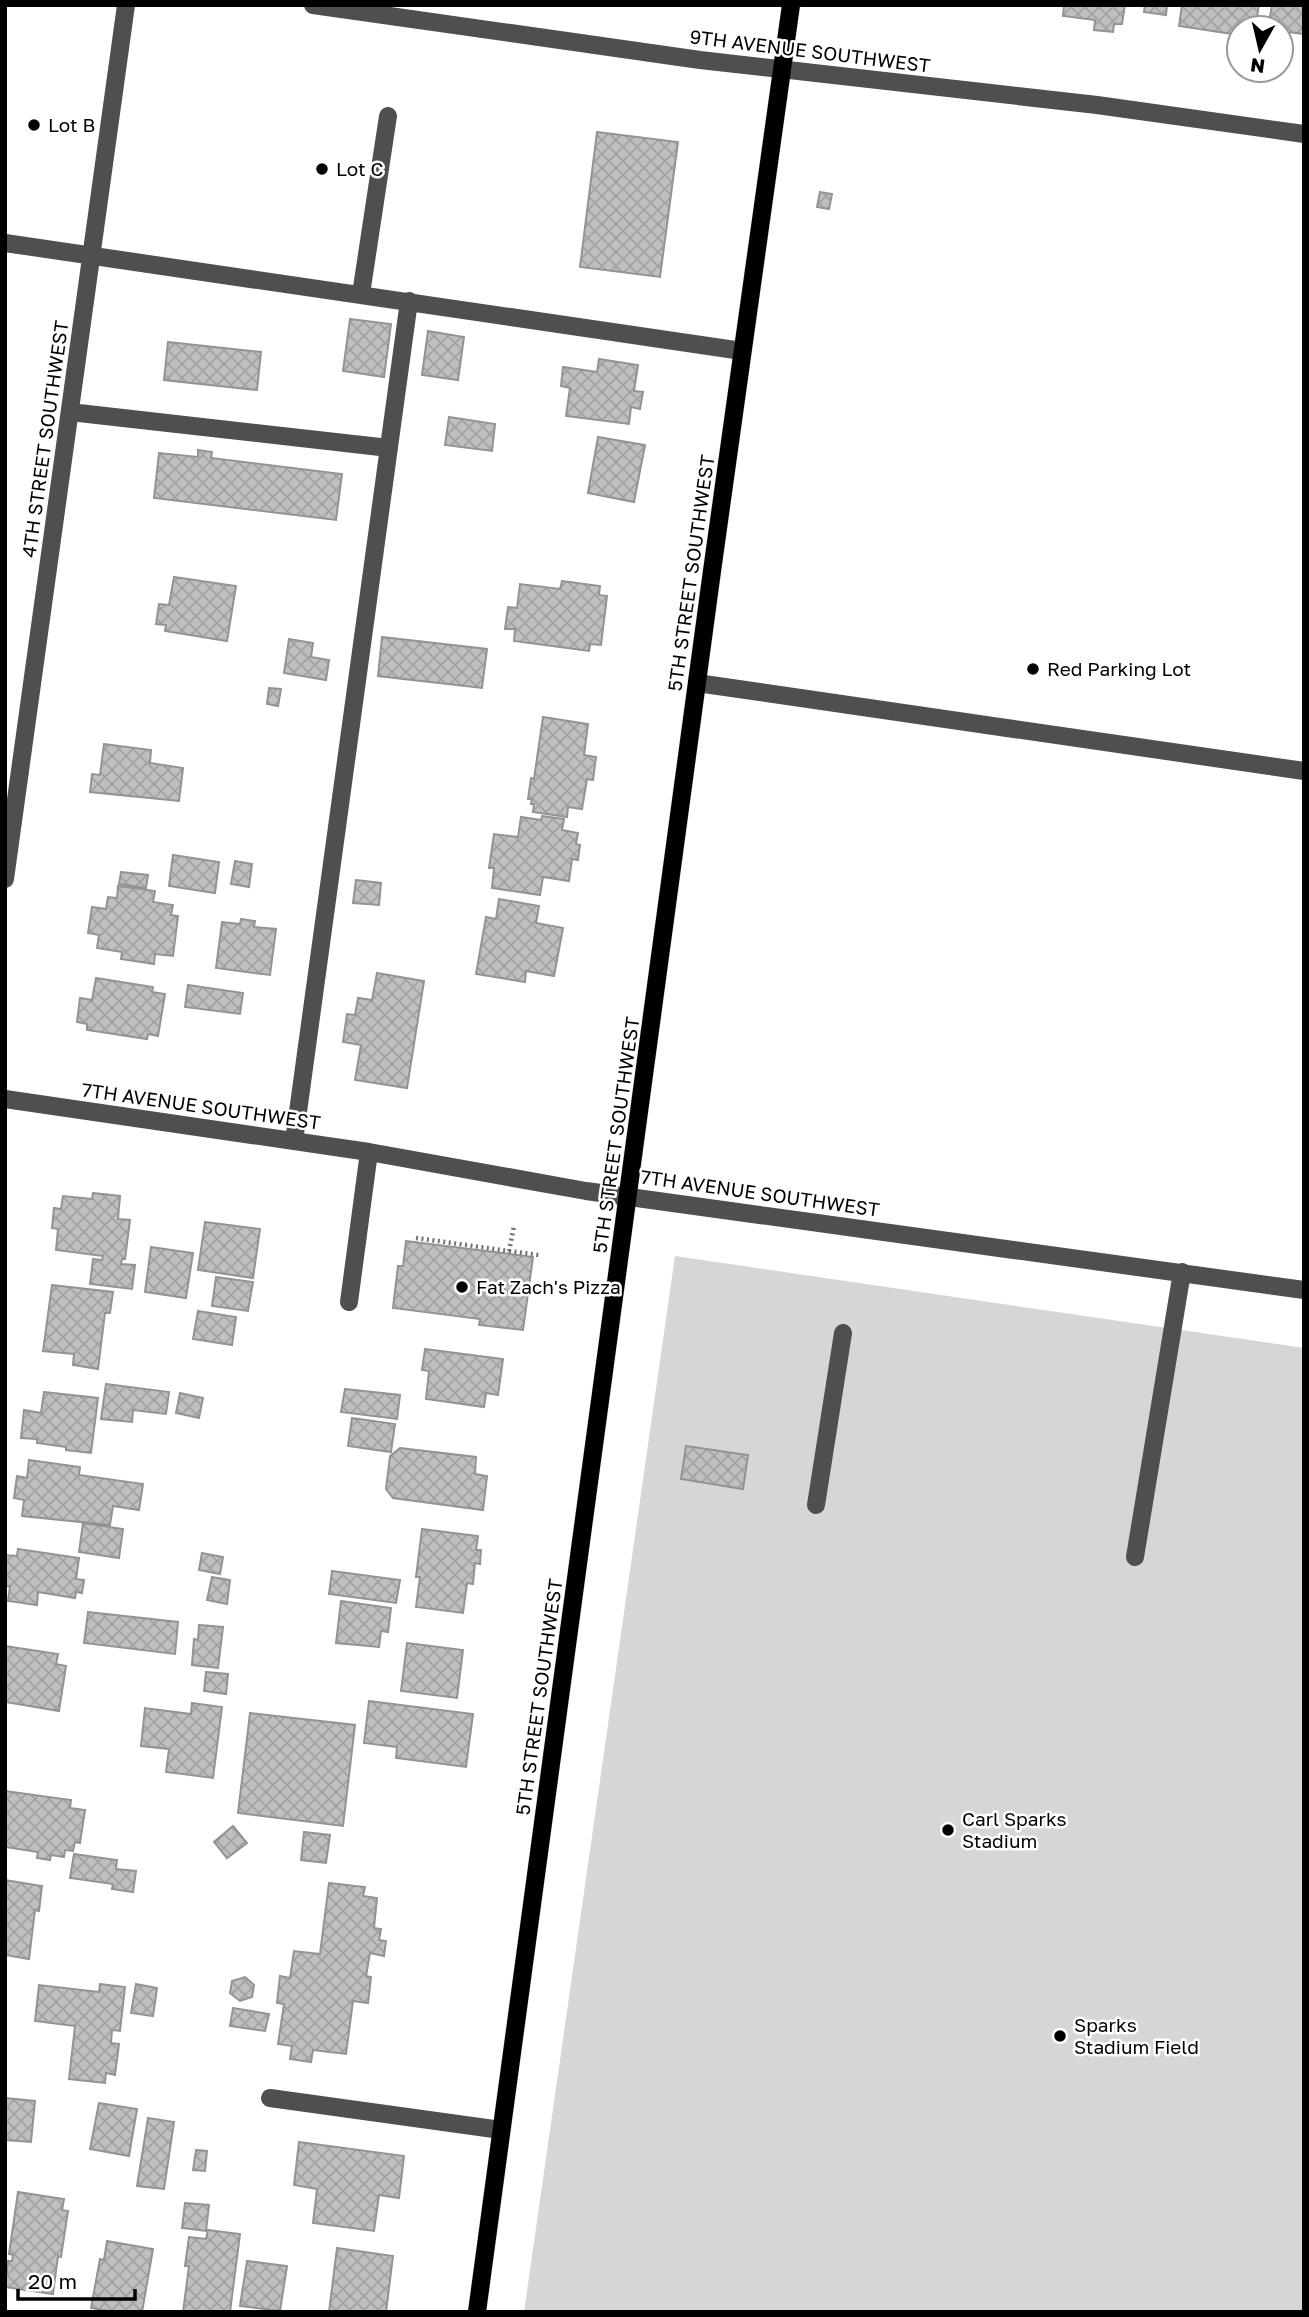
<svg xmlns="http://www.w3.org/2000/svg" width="1309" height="2317" font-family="'Golos Text',sans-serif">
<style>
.grass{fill:#d6d6d6}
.building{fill:url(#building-cross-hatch);stroke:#939393;stroke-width:2}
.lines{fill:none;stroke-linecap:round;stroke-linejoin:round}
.major-casing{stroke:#dbdbdb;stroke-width:19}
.path{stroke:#717171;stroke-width:4.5;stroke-dasharray:2 3.5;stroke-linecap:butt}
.minor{stroke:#4f4f4f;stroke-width:18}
.major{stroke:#000;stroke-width:18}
.poi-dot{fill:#000;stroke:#fff;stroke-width:2.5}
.labels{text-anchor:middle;stroke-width:5;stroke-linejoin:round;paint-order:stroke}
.street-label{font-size:19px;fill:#000;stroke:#fff}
.poi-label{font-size:19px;fill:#000;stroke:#fff;text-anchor:start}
</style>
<defs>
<pattern id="building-cross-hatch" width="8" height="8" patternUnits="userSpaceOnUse" patternTransform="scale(1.75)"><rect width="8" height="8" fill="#bfbfbf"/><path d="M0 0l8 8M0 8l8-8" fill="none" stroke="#a2a2a2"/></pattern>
</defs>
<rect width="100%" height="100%" fill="#fff"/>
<path class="grass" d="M 675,1256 L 1304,1348 L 1304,2312 L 524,2312 Z"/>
<path class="building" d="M 1064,5 L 1125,5 L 1122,24 L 1114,24 L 1113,32 L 1094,30 L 1095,20 L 1063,16 Z
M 1145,5 L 1167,5 L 1166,15 L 1144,12 Z
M 1182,5 L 1259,5 L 1255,28 L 1239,28 L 1239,35 L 1179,26 Z
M 1272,5 L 1304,5 L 1304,34 L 1281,31 L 1281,28 L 1268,28 Z
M 597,132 L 678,142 L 660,277 L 580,267 Z
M 820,192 L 832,194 L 829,209 L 817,207 Z
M 350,319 L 391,324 L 384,377 L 343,371 Z
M 428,331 L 464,337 L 458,380 L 422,375 Z
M 168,342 L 261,352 L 257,390 L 164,380 Z
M 599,359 L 638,365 L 634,391 L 643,392 L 640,409 L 631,407 L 629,424 L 566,416 L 570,388 L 561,386 L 563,367 L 597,372 Z
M 449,417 L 495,424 L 492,451 L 445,445 Z
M 598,437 L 645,445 L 634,502 L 588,493 Z
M 198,450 L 212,452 L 211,458 L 342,474 L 336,520 L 154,498 L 159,453 L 198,457 Z
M 174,577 L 236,586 L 227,641 L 165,631 L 166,625 L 156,624 L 159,604 L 169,605 Z
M 562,581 L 600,586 L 599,595 L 607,596 L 601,645 L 590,644 L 589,651 L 514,641 L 515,629 L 505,629 L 508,607 L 517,608 L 520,584 L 560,589 Z
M 382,637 L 487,649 L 482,688 L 378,676 Z
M 289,639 L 313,643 L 311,657 L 329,660 L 326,680 L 284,673 Z
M 269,688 L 281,689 L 278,706 L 267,704 Z
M 543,717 L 588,724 L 584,755 L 596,757 L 593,780 L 587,779 L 582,809 L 568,807 L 567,817 L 533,812 L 534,804 L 531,804 L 532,799 L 528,799 L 531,778 L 534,779 Z
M 104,744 L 151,750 L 150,763 L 183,768 L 179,801 L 90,792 L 92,774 L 100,775 Z
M 542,816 L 564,819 L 562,830 L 578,833 L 576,844 L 580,845 L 578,860 L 572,859 L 569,881 L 543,877 L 540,895 L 492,888 L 494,868 L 489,868 L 494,834 L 518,837 L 521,817 L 541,820 Z
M 173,855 L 219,862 L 215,893 L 169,886 Z
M 235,861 L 252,864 L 249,887 L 231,884 Z
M 121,872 L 148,875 L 146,888 L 119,884 Z
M 356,880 L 381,883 L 379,905 L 353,903 Z
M 118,886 L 155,891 L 153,902 L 173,905 L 171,915 L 178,916 L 173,956 L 155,954 L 154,964 L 121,959 L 122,952 L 97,948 L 99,935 L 88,933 L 92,907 L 106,909 L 108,897 L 117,898 Z
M 499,899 L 539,906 L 536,923 L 563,928 L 554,976 L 526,971 L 525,982 L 476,974 L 486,917 L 496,919 Z
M 241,919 L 255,921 L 254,927 L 276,929 L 270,975 L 216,968 L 222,922 L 240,924 Z
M 377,973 L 424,981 L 407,1088 L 355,1080 L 361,1045 L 343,1042 L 347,1014 L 355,1015 L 358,998 L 372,1000 Z
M 96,978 L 153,987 L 152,992 L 165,994 L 158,1036 L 148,1034 L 147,1039 L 87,1030 L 87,1024 L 77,1022 L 80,998 L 92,1000 Z
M 188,985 L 243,993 L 240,1014 L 185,1007 Z
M 93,1193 L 120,1196 L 118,1219 L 130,1220 L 125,1259 L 122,1259 L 121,1264 L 135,1265 L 132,1289 L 90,1284 L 93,1259 L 102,1260 L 103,1256 L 56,1250 L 58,1229 L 52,1228 L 54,1208 L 61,1209 L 63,1196 L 92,1199 Z
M 205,1222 L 260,1229 L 253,1278 L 198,1270 Z
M 406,1241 L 533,1257 L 523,1330 L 479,1325 L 480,1319 L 393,1308 L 398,1266 L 403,1266 Z
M 151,1247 L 193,1253 L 186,1298 L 145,1292 Z
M 216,1277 L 253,1282 L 248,1311 L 212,1306 Z
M 52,1285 L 113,1292 L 110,1313 L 105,1313 L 98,1369 L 73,1365 L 74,1354 L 43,1351 Z
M 198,1311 L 236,1317 L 232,1345 L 193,1339 Z
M 425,1349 L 503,1359 L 498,1395 L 486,1393 L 484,1407 L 426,1399 L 429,1371 L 422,1370 Z
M 106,1384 L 169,1392 L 166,1414 L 133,1410 L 132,1422 L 101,1419 Z
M 345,1389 L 400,1395 L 397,1419 L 341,1412 Z
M 44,1392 L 98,1398 L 91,1453 L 66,1450 L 66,1447 L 37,1443 L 37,1439 L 21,1438 L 24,1410 L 41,1413 Z
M 180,1393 L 203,1398 L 199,1418 L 176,1413 Z
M 352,1418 L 395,1424 L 391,1452 L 348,1446 Z
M 686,1446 L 748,1455 L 743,1489 L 681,1479 Z
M 400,1448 L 476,1457 L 475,1474 L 487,1476 L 483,1510 L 393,1498 L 386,1489 L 390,1456 Z
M 29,1460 L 80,1467 L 79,1475 L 143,1484 L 139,1510 L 113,1506 L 110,1525 L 22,1516 L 24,1500 L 14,1498 L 17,1476 L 27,1478 Z
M 83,1523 L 123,1529 L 119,1558 L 79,1552 Z
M 422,1529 L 478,1536 L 476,1550 L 481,1550 L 480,1564 L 475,1563 L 473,1584 L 467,1583 L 463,1613 L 416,1607 L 420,1577 L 416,1577 Z
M 18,1549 L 79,1558 L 76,1579 L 84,1580 L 82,1593 L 76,1592 L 75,1598 L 38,1592 L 37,1605 L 8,1601 L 10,1586 L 5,1586 L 5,1555 L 17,1556 Z
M 202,1553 L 223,1557 L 220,1574 L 199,1570 Z
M 332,1571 L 400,1580 L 396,1603 L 329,1594 Z
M 212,1577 L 230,1580 L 227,1604 L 207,1600 Z
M 341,1601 L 391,1608 L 388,1632 L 381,1631 L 379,1647 L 336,1643 Z
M 88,1612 L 178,1622 L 175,1654 L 84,1643 Z
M 199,1625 L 223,1627 L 218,1668 L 192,1665 L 194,1639 L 198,1640 Z
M 407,1643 L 463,1650 L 457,1698 L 401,1691 Z
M 5,1646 L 58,1654 L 56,1664 L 66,1666 L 59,1711 L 5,1702 Z
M 206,1672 L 228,1674 L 226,1694 L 204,1691 Z
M 369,1701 L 473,1714 L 466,1767 L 396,1758 L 397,1747 L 364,1743 Z
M 192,1703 L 222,1707 L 213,1778 L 166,1772 L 169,1749 L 141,1746 L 145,1708 L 191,1714 Z
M 250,1713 L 355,1725 L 343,1826 L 238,1813 Z
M 5,1791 L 71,1800 L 70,1808 L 85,1810 L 80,1843 L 75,1842 L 73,1851 L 65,1850 L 64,1857 L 51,1855 L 50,1860 L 37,1858 L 38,1852 L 5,1847 Z
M 233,1826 L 247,1843 L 227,1858 L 214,1842 Z
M 304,1832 L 330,1835 L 326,1863 L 301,1860 Z
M 74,1854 L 117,1860 L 116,1869 L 136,1871 L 133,1892 L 112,1889 L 113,1884 L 70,1878 Z
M 5,1880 L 42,1886 L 39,1911 L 35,1910 L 29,1959 L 5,1955 Z
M 329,1883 L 365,1887 L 363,1896 L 377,1898 L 374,1928 L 381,1929 L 379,1940 L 386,1941 L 384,1956 L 370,1953 L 366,1976 L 371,1977 L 368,2003 L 353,2001 L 346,2054 L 313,2050 L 311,2062 L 290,2059 L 292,2046 L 278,2044 L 284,2004 L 277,2003 L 280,1976 L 290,1978 L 294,1951 L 320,1954 Z
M 245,1977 L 254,1985 L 252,1997 L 240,2001 L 230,1993 L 232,1981 Z
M 100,1984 L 125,1987 L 120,2031 L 112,2030 L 111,2043 L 119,2044 L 115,2075 L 106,2073 L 105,2083 L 69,2079 L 75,2026 L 35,2021 L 39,1985 L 99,1992 Z
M 136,1984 L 157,1988 L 153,2016 L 131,2013 Z
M 233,2008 L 269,2014 L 265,2031 L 230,2026 Z
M 5,2098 L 35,2101 L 31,2142 L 5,2140 Z
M 99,2103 L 137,2109 L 129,2156 L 90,2149 Z
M 148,2118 L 174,2122 L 164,2189 L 137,2186 Z
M 299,2142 L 404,2156 L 399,2198 L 379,2195 L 374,2231 L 313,2223 L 317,2189 L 294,2185 Z
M 196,2150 L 207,2151 L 205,2171 L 193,2170 Z
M 18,2192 L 64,2199 L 62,2210 L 68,2211 L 61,2257 L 58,2256 L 53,2294 L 5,2287 L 8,2261 L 12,2261 L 13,2255 L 9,2254 Z
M 185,2203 L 209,2205 L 206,2231 L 182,2228 Z
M 208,2230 L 240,2234 L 230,2312 L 183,2312 L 189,2266 L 185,2266 L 189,2237 L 206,2239 Z
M 107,2241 L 153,2249 L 142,2312 L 115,2312 L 91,2308 L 100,2259 L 104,2260 Z
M 337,2248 L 393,2256 L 386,2312 L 329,2312 Z
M 247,2261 L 287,2266 L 280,2311 L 240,2306 Z"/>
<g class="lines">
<defs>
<path id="major" d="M 477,2312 L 712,571 L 791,5"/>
</defs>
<use href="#major" class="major-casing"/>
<path class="path" d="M 416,1238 L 509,1251 L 514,1226
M 509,1251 L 539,1255"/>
<path class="minor" d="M 313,5 L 700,60 L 1097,105 L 1304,134
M 5,243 L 742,351
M 361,294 L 388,116
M 70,412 L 389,448
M 697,683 L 1304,771
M 5,879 L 126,5
M 5,1099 L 369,1152 L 586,1191 L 1304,1290
M 294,1141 L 409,301
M 349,1302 L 369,1152
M 816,1505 L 843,1333
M 1135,1557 L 1182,1272
M 270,2098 L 501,2130"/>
<use href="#major" class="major"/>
</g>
<g class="poi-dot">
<circle cx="34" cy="125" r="7"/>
<circle cx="322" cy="169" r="7"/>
<circle cx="1033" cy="669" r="7"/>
<circle cx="462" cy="1287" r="7"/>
<circle cx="948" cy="1830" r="7"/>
<circle cx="1060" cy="2036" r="7"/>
</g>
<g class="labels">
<g class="street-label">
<text transform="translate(810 51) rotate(7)" y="7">9TH AVENUE SOUTHWEST</text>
<text transform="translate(45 439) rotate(-82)" y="7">4TH STREET SOUTHWEST</text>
<text transform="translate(691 573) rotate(-82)" y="7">5TH STREET SOUTHWEST</text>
<text transform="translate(201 1106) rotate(8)" y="7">7TH AVENUE SOUTHWEST</text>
<text transform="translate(616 1135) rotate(-82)" y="7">5TH STREET SOUTHWEST</text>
<text transform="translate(760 1193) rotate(8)" y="7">7TH AVENUE SOUTHWEST</text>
<text transform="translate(539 1697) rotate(-82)" y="7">5TH STREET SOUTHWEST</text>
</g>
<g class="poi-label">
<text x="48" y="132">Lot B</text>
<text x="336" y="176">Lot C</text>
<text x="1047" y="676">Red Parking Lot</text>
<text x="476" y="1294">Fat Zach's Pizza</text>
<text x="962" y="1826">Carl Sparks<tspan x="962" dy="22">Stadium</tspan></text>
<text x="1074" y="2032">Sparks<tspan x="1074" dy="22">Stadium Field</tspan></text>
</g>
</g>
<rect width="1309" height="2317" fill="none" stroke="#000000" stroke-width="14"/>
<g transform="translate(1260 49) rotate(188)"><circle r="33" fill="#ffffff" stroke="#999999" stroke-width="2"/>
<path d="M0-5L12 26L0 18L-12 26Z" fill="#000000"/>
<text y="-10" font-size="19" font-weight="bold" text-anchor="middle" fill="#000000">N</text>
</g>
<path d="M18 2289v10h117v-10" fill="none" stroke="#000000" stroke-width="3.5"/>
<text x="28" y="2289" font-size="21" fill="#000000" stroke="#ffffff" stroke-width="5" paint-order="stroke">20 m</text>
</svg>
